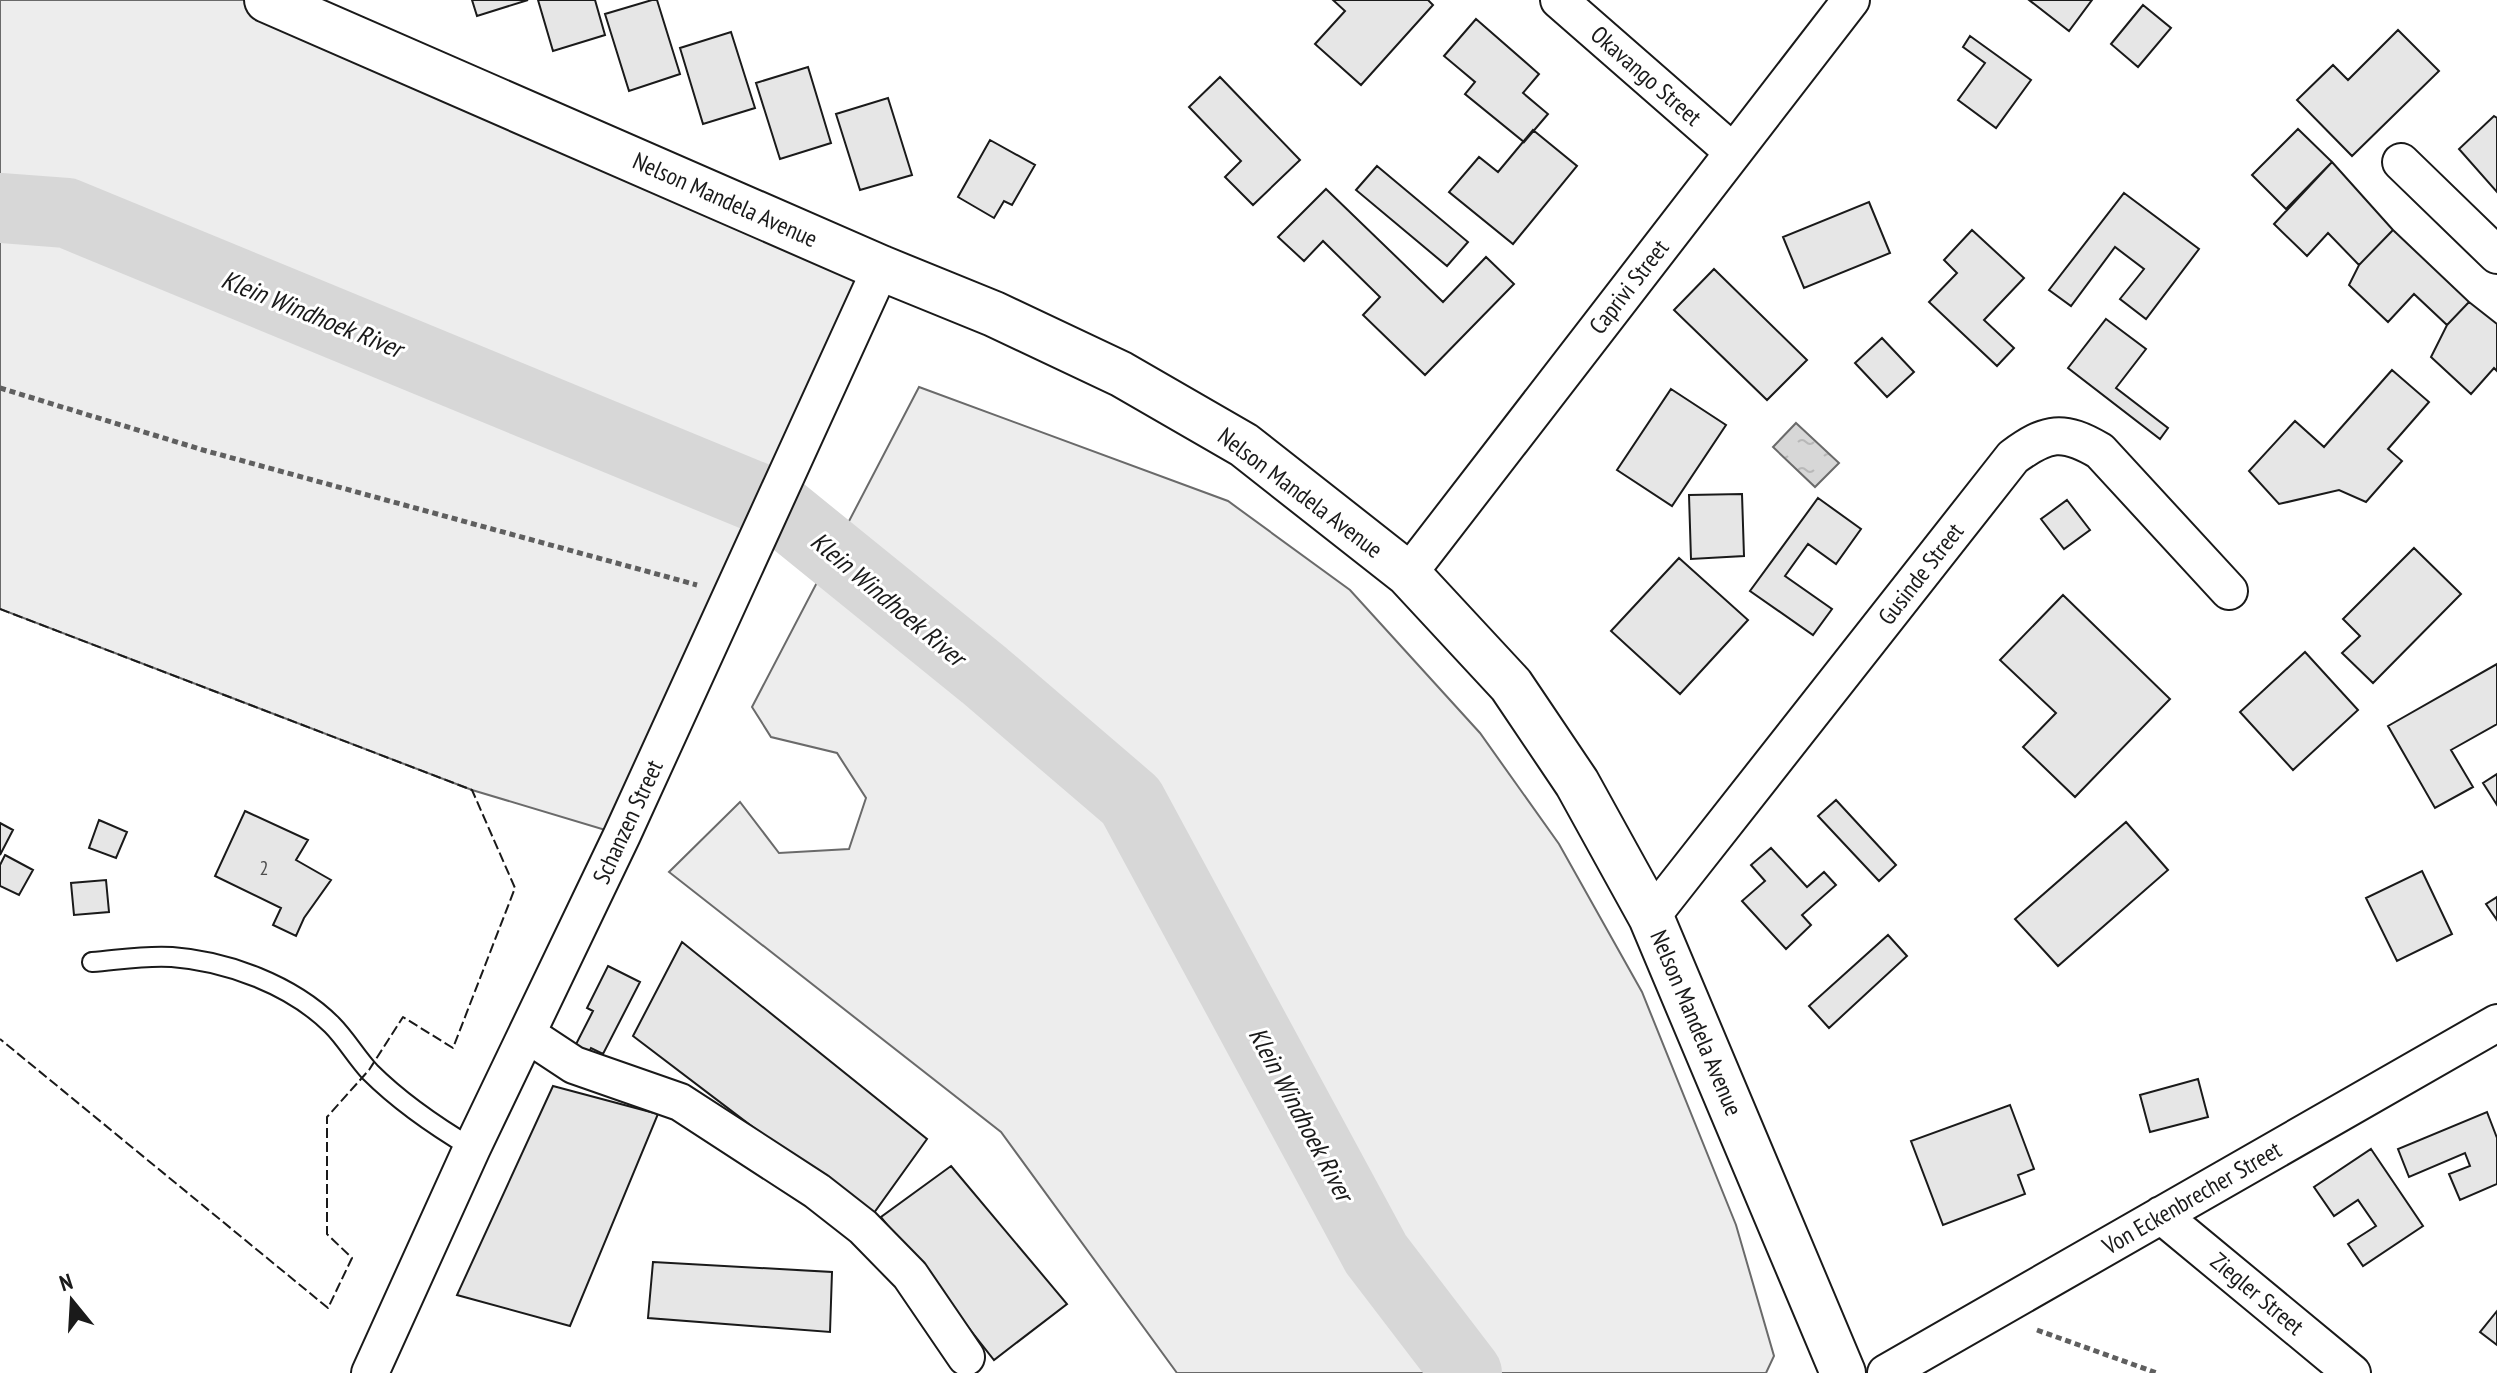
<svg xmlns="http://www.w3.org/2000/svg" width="2497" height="1373" font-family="'PT Sans Narrow',sans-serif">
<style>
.built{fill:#ededed;stroke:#6a6a6a;stroke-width:2}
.water{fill:url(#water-ripples);stroke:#6a6a6a;stroke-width:2}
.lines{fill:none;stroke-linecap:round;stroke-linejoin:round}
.river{stroke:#d7d7d7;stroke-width:70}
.building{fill:#e6e6e6;stroke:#1a1a1a;stroke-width:2}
.service-casing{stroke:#1a1a1a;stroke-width:22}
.minor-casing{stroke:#1a1a1a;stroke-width:40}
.secondary-casing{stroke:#1a1a1a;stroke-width:48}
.path{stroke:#5f5f5f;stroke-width:5;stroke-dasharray:6 4;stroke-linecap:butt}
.service{stroke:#fff;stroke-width:18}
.minor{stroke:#fff;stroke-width:36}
.secondary{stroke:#fff;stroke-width:44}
.fence{stroke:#1a1a1a;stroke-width:2;stroke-dasharray:10 4;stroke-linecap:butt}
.labels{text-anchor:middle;stroke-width:6;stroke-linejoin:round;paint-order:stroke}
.number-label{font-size:20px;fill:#4d4d4d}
.street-label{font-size:24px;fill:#1a1a1a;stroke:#fff}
.water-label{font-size:26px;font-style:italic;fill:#1a1a1a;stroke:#fff}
</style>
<defs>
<pattern id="water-ripples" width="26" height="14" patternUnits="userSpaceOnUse" patternTransform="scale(2)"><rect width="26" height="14" fill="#d7d7d7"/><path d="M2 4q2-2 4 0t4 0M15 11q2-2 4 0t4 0" fill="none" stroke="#b8b8b8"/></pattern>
</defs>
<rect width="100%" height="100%" fill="#fff"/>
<path class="built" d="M 0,0 L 267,0 L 881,268 L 622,835 L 472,790 L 0,609 Z
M 919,387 L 1228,501 L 1350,590 L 1480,733 L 1559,844 L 1642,992 L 1736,1225 L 1774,1356 L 1766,1373 L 1177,1373 L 1001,1132 L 669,872 L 740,802 L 779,853 L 849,849 L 866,798 L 837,753 L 771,737 L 752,707 Z"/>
<path class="water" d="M 1796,423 L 1839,463 L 1815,487 L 1773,447 Z"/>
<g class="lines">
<path class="river" d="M 0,208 L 67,213 L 773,504 L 984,675 L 1131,801 L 1376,1254 L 1467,1373"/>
</g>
<path class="building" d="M 472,0 L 528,0 L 477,16 Z
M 538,0 L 595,0 L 605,35 L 553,51 Z
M 652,0 L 657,0 L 680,74 L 629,91 L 605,14 Z
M 1333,0 L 1428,0 L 1433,5 L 1361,85 L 1315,44 L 1345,11 Z
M 2029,0 L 2092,0 L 2069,31 Z
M 2143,5 L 2171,28 L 2138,67 L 2111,44 Z
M 1476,19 L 1539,74 L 1523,93 L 1548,114 L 1524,142 L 1465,94 L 1475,82 L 1444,56 Z
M 2398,30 L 2439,71 L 2352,156 L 2297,100 L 2333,65 L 2348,80 Z
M 731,32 L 755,108 L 703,124 L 680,48 Z
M 1970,36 L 2031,80 L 1996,128 L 1958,100 L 1985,63 L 1963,47 Z
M 808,67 L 831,143 L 780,159 L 756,83 Z
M 1220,77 L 1300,160 L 1253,205 L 1225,177 L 1241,161 L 1189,107 Z
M 888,98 L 912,175 L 860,190 L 836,114 Z
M 2494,116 L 2497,118 L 2497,192 L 2459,149 Z
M 2298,129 L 2332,162 L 2286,209 L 2252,175 Z
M 1533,130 L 1577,166 L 1513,244 L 1449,192 L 1479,157 L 1498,172 Z
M 990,140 L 1035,165 L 1012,205 L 1004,201 L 994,218 L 958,197 Z
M 2332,162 L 2393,230 L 2359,265 L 2328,233 L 2307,256 L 2274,224 Z
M 1377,166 L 1468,242 L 1447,266 L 1356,190 Z
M 1326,189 L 1443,302 L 1486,257 L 1514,284 L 1425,375 L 1363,315 L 1380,297 L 1323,241 L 1304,261 L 1278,237 Z
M 2124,193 L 2199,249 L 2146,319 L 2120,299 L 2144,269 L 2115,247 L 2071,306 L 2049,290 Z
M 1869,202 L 1890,253 L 1804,288 L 1783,237 Z
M 1972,230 L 2024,278 L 1984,320 L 2014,348 L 1997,366 L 1929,302 L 1957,273 L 1944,260 Z
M 2393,230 L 2469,302 L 2447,325 L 2414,294 L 2388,322 L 2349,285 L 2359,265 Z
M 1714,269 L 1807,360 L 1767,400 L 1674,310 Z
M 2469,302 L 2497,324 L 2497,371 L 2494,368 L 2471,394 L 2431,357 L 2447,325 Z
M 2106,319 L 2146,349 L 2116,388 L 2168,428 L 2160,439 L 2068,368 Z
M 1882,338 L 1914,372 L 1887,397 L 1855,363 Z
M 2392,370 L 2429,402 L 2388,449 L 2402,461 L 2366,502 L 2339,490 L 2279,504 L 2249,471 L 2295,421 L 2324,447 Z
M 1671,389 L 1726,425 L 1672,506 L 1617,470 Z
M 1742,494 L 1744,556 L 1691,559 L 1689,495 Z
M 1818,498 L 1861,529 L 1836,564 L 1808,544 L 1785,576 L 1832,609 L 1813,635 L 1750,591 Z
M 2067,500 L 2090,530 L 2064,549 L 2041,519 Z
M 2414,548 L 2461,594 L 2373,683 L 2342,653 L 2360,636 L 2343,619 Z
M 1679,558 L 1748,620 L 1680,694 L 1611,631 Z
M 2063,595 L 2170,699 L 2075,797 L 2023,747 L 2056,713 L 2000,660 Z
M 2305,652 L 2358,710 L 2293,770 L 2240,712 Z
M 2497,664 L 2497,724 L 2451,750 L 2473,787 L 2435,808 L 2388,726 Z
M 2497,774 L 2497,805 L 2483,783 Z
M 1836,800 L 1896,865 L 1879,881 L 1818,816 Z
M 245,811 L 308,840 L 296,860 L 331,880 L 304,918 L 296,936 L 273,925 L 281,908 L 215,876 Z
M 99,820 L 127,832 L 116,858 L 89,848 Z
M 2126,822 L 2168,870 L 2058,966 L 2015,919 Z
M 0,823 L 13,830 L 0,855 Z
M 1771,848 L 1807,887 L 1824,872 L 1836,885 L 1802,915 L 1811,925 L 1786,949 L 1742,901 L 1765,881 L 1751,865 Z
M 5,855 L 33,870 L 19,895 L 0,886 L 0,865 Z
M 2422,871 L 2452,934 L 2397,961 L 2366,898 Z
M 106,880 L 109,912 L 74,915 L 71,883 Z
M 2497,897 L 2497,920 L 2486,904 Z
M 1888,935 L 1907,956 L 1829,1028 L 1809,1006 Z
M 682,942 L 927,1139 L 871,1217 L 633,1036 Z
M 608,966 L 640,982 L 603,1054 L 591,1048 L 585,1060 L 571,1054 L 593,1011 L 587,1008 Z
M 2198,1079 L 2208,1117 L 2150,1132 L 2140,1095 Z
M 553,1086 L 658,1114 L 570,1326 L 457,1295 Z
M 2010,1105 L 2034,1169 L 2018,1175 L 2025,1194 L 1943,1225 L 1911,1141 Z
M 2487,1112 L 2497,1138 L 2497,1184 L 2460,1200 L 2449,1174 L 2470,1166 L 2465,1153 L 2409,1177 L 2398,1149 Z
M 2371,1149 L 2423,1226 L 2363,1266 L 2348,1244 L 2376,1226 L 2358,1200 L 2334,1216 L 2314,1187 Z
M 951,1166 L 1067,1304 L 994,1360 L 881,1217 Z
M 653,1262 L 832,1272 L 830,1332 L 648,1318 Z
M 2497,1311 L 2497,1345 L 2480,1332 Z"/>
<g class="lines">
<defs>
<path id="service" d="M 92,962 C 118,960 146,955 172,957 C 227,961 292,985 332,1025 C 346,1039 356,1057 370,1072 C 401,1103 435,1126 472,1148"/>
<path id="minor" d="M 1559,0 L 1733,152
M 2401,162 L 2497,255
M 1408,574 L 1851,0
M 1651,917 L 2013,457 C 2047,432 2063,429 2100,451 L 2229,591
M 527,1034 L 574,1065 L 680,1102 L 817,1191 L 863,1227 L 910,1275 L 966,1357
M 2161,1215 L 2352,1373
M 370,1373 L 472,1148 L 622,835 L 881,268
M 1886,1373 L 2497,1023"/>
<path id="secondary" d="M 267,0 L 881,268 L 994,314 L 1121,374 L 1244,445 L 1408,574 L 1511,685 L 1577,783 L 1651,917 L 1843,1373"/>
</defs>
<use href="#service" class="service-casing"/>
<use href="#minor" class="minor-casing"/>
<use href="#secondary" class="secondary-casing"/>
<path class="path" d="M 0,388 L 203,450 L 697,585
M 2037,1330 L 2157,1373"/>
<use href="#service" class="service"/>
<use href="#minor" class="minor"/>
<use href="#secondary" class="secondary"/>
<path class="fence" d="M 0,609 L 472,790 L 515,888 L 453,1048 L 403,1017 L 369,1070 L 327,1117 L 327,1234 L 352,1258 L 328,1308 L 0,1039"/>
</g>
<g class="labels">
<g class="number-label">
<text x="264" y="875">2</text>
</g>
<g class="street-label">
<text transform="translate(1646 76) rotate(41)" y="8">Okavango Street</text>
<text transform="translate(725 200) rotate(24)" y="8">Nelson Mandela Avenue</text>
<text transform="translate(1629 287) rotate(-52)" y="8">Caprivi Street</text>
<text transform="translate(1300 493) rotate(37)" y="8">Nelson Mandela Avenue</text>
<text transform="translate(1921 574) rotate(-52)" y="8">Gusinde Street</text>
<text transform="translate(628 822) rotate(-65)" y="8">Schanzen Street</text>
<text transform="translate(1696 1023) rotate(67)" y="8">Nelson Mandela Avenue</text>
<text transform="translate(2192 1198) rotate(-30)" y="8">Von Eckenbrecher Street</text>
<text transform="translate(2257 1294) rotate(40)" y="8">Ziegler Street</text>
</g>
<g class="water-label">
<text transform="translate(312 314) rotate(22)" y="9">Klein Windhoek River</text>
<text transform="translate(888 599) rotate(40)" y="9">Klein Windhoek River</text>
<text transform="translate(1301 1114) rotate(62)" y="9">Klein Windhoek River</text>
</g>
</g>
<g transform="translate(72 1301) rotate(342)" stroke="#ffffff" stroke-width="6" paint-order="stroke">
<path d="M0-6L14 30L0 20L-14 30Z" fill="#1a1a1a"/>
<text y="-12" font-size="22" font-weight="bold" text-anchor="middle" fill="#1a1a1a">N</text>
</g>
</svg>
